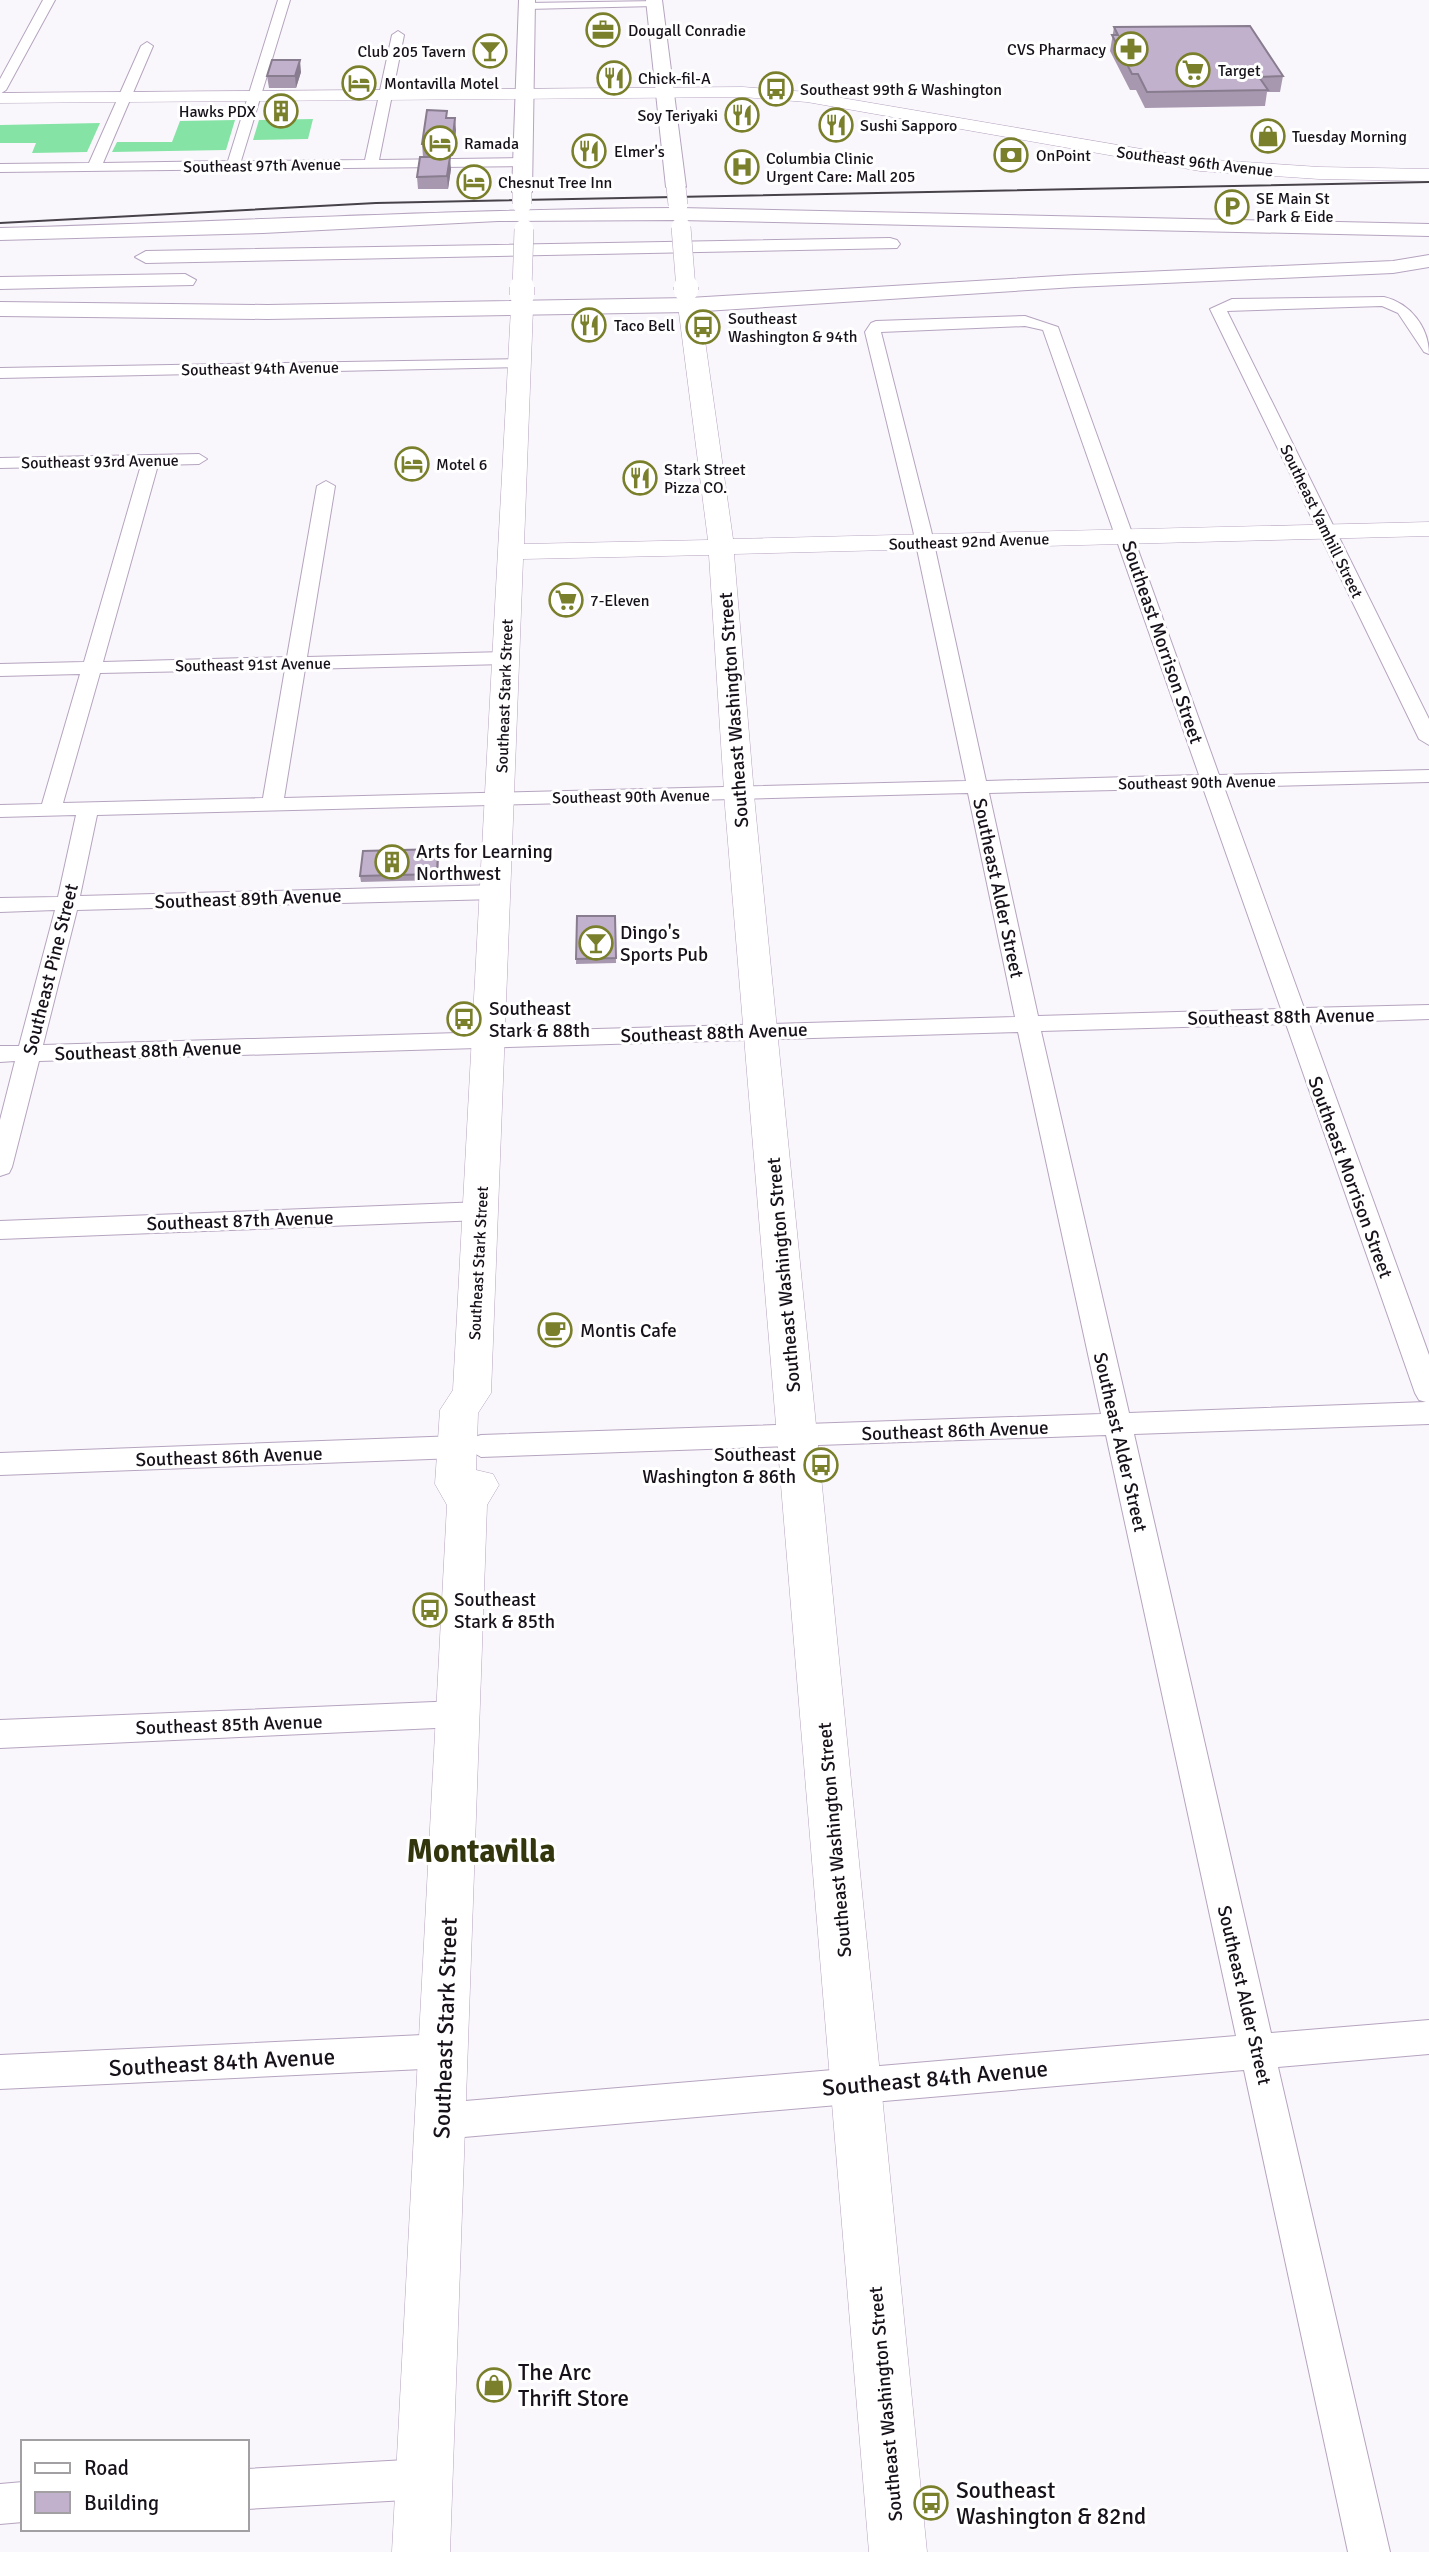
<svg xmlns="http://www.w3.org/2000/svg" width="1429" height="2552" font-family="Signika,sans-serif">
<style>
.green{fill:#85e4a5}
.lines{fill:none;stroke-linecap:round;stroke-linejoin:round}
.street-casing{stroke:#b5a4bf;stroke-width:2}
.secondary-casing{stroke:#b5a4bf;stroke-width:1}
.primary-casing{stroke:#b5a4bf;stroke-width:2}
.highway-casing{stroke:#b5a4bf;stroke-width:2}
.street{fill:#fff;fill-rule:evenodd}
.secondary{fill:#fff;fill-rule:evenodd}
.primary{fill:#fff;fill-rule:evenodd}
.highway{fill:#fff;fill-rule:evenodd}
.tram{stroke:#47424a;stroke-width:2}
.primary-bridge-far1-casing{stroke:#b5a4bf;stroke-width:20;stroke-linecap:butt}
.primary-bridge-casing{stroke:#b5a4bf;stroke-width:25;stroke-linecap:butt}
.primary-bridge-far1{stroke:#fff;stroke-width:19}
.primary-bridge{stroke:#fff;stroke-width:24}
.wall{fill:#a798af}
.shaded-wall{fill:#887c8f}
.building{fill:#c2b1cc;stroke:#887c8f;stroke-width:2}
.labels{text-anchor:middle;stroke-width:6;stroke-linejoin:round;paint-order:stroke}
.far-poi-label{font-size:16px;fill:#17111a;stroke:#fff;text-anchor:start}
.far-street-label{font-size:16px;fill:#17111a;stroke:#fff}
.street-label{font-size:19px;fill:#17111a;stroke:#fff}
.poi-label{font-size:19px;fill:#17111a;stroke:#fff;text-anchor:start}
.near-street-label{font-size:23px;fill:#17111a;stroke:#fff}
.near-poi-label{font-size:23px;fill:#17111a;stroke:#fff;text-anchor:start}
.near-district-label{font-size:32px;font-weight:bold;fill:#33360d;stroke:#fff}
</style>
<rect width="100%" height="100%" fill="#faf7fc"/>
<path class="green" d="M 313,119 L 308,139 L 253,140 L 259,120 Z
M 235,120 L 226,150 L 112,152 L 117,142 L 172,142 L 180,121 Z
M 100,123 L 87,152 L 32,153 L 36,143 L 0,143 L 0,125 Z"/>
<g class="lines">
<defs>
<path id="street" d="M 43,0 L 55,0 L 6,90 L 0,94 L 0,79 Z
M 278,0 L 290,0 L 241,161 L 365,160 L 392,35 L 398,31 L 404,35 L 379,160 L 523,158 L 530,162 L 523,166 L 0,172 L 0,164 L 89,163 L 141,46 L 147,42 L 153,46 L 103,163 L 228,161 Z
M 659,1 L 659,5 L 655,6 L 527,9 L 521,6 L 527,3 Z
M 1384,297 C 1410,303 1429,327 1429,354 L 1424,352 L 1398,313 L 1382,306 L 1227,311 L 1429,719 L 1429,745 L 1419,739 L 1210,309 L 1232,299 Z
M 1025,316 L 1058,327 L 1219,775 L 1429,770 L 1429,782 L 1224,787 L 1304,1008 L 1429,1005 L 1429,1019 L 1309,1023 L 1429,1355 L 1429,1424 L 1134,1434 L 1271,2033 L 1429,2020 L 1429,2054 L 1278,2067 L 1390,2552 L 1348,2552 L 1244,2070 L 441,2139 L 428,2134 L 423,2121 L 428,2108 L 441,2103 L 1236,2036 L 1106,1435 L 481,1457 L 469,1450 L 467,1455 L 457,1458 L 0,1475 L 0,1453 L 457,1436 L 469,1443 L 471,1438 L 481,1435 L 1101,1414 L 1018,1032 L 39,1061 L 12,1167 L 9,1173 L 0,1176 L 0,1120 L 15,1061 L 0,1062 L 0,1046 L 19,1046 L 55,910 L 0,912 L 0,898 L 58,897 L 76,815 L 0,817 L 0,805 L 42,804 L 80,674 L 0,676 L 0,664 L 84,662 L 141,465 L 0,468 L 0,458 L 199,454 L 207,459 L 199,464 L 158,465 L 103,662 L 287,657 L 317,486 L 326,481 L 335,486 L 307,657 L 505,652 L 515,658 L 505,664 L 305,669 L 284,798 L 966,781 L 913,530 L 865,332 L 871,323 L 876,321 ZM 1025,326 L 1043,330 L 1199,775 L 986,781 L 931,530 L 881,332 ZM 285,669 L 263,798 L 63,803 L 100,673 ZM 1203,788 L 1281,1009 L 1038,1016 L 989,793 ZM 968,793 L 1015,1017 L 43,1045 L 77,910 L 496,899 L 507,892 L 496,885 L 80,896 L 97,815 ZM 1286,1024 L 1415,1393 L 1419,1400 L 1426,1402 L 1129,1413 L 1041,1031 Z
M 519,359 L 527,364 L 525,367 L 0,378 L 0,368 Z
M 481,1202 L 490,1205 L 494,1211 L 490,1217 L 481,1220 L 0,1239 L 0,1221 Z
M 458,1701 L 469,1704 L 474,1714 L 469,1724 L 458,1727 L 0,1748 L 0,1720 Z
M 444,2034 L 456,2039 L 462,2051 L 456,2063 L 444,2068 L 0,2089 L 0,2055 Z
M 424,2459 L 438,2465 L 444,2479 L 438,2493 L 424,2499 L 247,2509 L 247,2469 Z
M 23,2482 L 23,2522 L 0,2524 L 0,2484 Z"/>
<path id="secondary" d="M 743,87 L 807,92 L 1200,159 L 1319,167 L 1429,169 L 1429,181 L 1319,179 L 1200,171 L 807,102 L 743,97 L 0,103 L 0,93 Z
M 689,299 L 700,305 L 733,539 L 1429,522 L 1429,536 L 734,554 L 755,806 L 927,2552 L 869,2552 L 725,806 L 709,555 L 523,559 L 491,1393 L 478,1413 L 476,1470 L 493,1474 L 499,1485 L 487,1505 L 450,2552 L 392,2552 L 447,1505 L 435,1484 L 440,1410 L 453,1390 L 511,308 L 522,302 L 533,308 L 524,544 L 708,540 L 678,305 Z"/>
<path id="primary" d="M 519,0 L 535,0 L 532,192 L 522,198 L 512,192 Z
M 646,0 L 662,0 L 686,187 L 676,193 L 666,187 Z"/>
<path id="highway" d="M 679,208 L 1429,224 L 1429,236 L 679,220 L 498,221 L 263,233 L 0,240 L 0,228 C 226,222 453,209 679,208 Z
M 890,238 L 897,240 L 900,244 L 897,248 L 146,263 L 135,257 L 146,251 Z
M 1429,255 L 1429,267 L 1393,273 L 1075,287 L 689,312 L 267,319 L 0,316 L 0,302 L 267,305 L 689,298 L 1075,275 L 1393,261 Z
M 185,274 L 196,280 L 193,285 L 0,289 L 0,277 Z"/>
</defs>
<use href="#street" class="street-casing"/>
<use href="#secondary" class="secondary-casing"/>
<use href="#primary" class="primary-casing"/>
<use href="#highway" class="highway-casing"/>
<use href="#street" class="street"/>
<use href="#secondary" class="secondary"/>
<use href="#primary" class="primary"/>
<use href="#highway" class="highway"/>
<path class="tram" d="M 0,223 L 376,203 L 1429,182"/>
<defs>
<path id="primary-bridge-far1" d="M 676,187 L 678,205
M 522,192 L 522,204
M 681,227 L 686,289
M 522,289 L 524,229"/>
<path id="primary-bridge" d="M 686,287 L 686,290
M 522,295 L 522,287"/>
</defs>
<use href="#primary-bridge-far1" class="primary-bridge-far1-casing"/>
<use href="#primary-bridge" class="primary-bridge-casing"/>
<use href="#primary-bridge-far1" class="primary-bridge-far1"/>
<use href="#primary-bridge" class="primary-bridge"/>
</g>
<path class="wall" d="M 1114,27 L 1283,76 L 1280,92 L 1267,92 L 1265,106 L 1145,108 L 1136,90 L 1130,90 L 1110,51 Z
M 301,72 L 296,88 L 269,88 L 267,76 Z
M 456,130 L 453,156 L 423,157 L 422,144 Z
M 451,169 L 448,189 L 418,189 L 417,177 Z
M 439,855 L 438,880 L 361,882 L 360,876 Z
M 577,916 L 615,916 L 616,963 L 576,964 Z"/>
<path class="shaded-wall" d="M 300,60 L 301,72 L 296,88 L 295,76 Z
M 455,118 L 456,130 L 453,156 L 452,144 Z
M 450,157 L 451,169 L 448,189 L 447,176 Z"/>
<path class="building" d="M 1250,26 L 1283,76 L 1259,77 L 1268,90 L 1147,92 L 1138,74 L 1132,74 L 1112,35 L 1118,35 L 1114,27 Z
M 272,60 L 300,60 L 295,76 L 267,76 Z
M 427,110 L 447,111 L 446,118 L 455,118 L 452,144 L 422,144 Z
M 420,157 L 450,157 L 447,176 L 417,177 Z
M 438,849 L 437,874 L 360,876 L 363,851 Z
M 577,916 L 615,916 L 616,958 L 576,959 Z"/>
<defs>
<symbol id="office-ring" viewBox="-11 -11 22 22"><circle r="9.5" fill="#fff" stroke="#797f2a" stroke-width="1.5"/><path d="M-6-3h4V-5.5h4V-3h4V5H-6ZM-1-4.5V-3h2v-1.5ZM-6 0V1H6V0Z" fill="#797f2a"/></symbol>
<symbol id="pharmacy-ring" viewBox="-11 -11 22 22"><circle r="9.5" fill="#fff" stroke="#797f2a" stroke-width="1.5"/><path d="M-2-6h4v4h4v4h-4v4h-4v-4h-4v-4h4Z" fill="#797f2a"/></symbol>
<symbol id="bar-ring" viewBox="-11 -11 22 22"><circle r="9.5" fill="#fff" stroke="#797f2a" stroke-width="1.5"/><path d="M-6-5H6L.8 .8V4.5H3.5V6h-7V4.5H-.8V.8Z" fill="#797f2a"/></symbol>
<symbol id="supermarket-ring" viewBox="-11 -11 22 22"><circle r="9.5" fill="#fff" stroke="#797f2a" stroke-width="1.5"/><path d="M-6-5.5h2.5l.6 2H6L4.5 2H-2.5L-4.4-4H-6ZM-1.5 3.2a1.3 1.3 0 1 0 .1 0ZM3 3.2a1.3 1.3 0 1 0 .1 0Z" fill="#797f2a"/></symbol>
<symbol id="restaurant-ring" viewBox="-11 -11 22 22"><circle r="9.5" fill="#fff" stroke="#797f2a" stroke-width="1.5"/><path d="M-5-6h1v4h1v-4h1v4h1v-4h1v5L-1.5 .5V6h-2V.5L-5-1ZM5-6V6H3V1.5H1.5Q1.5-4 5-6Z" fill="#797f2a"/></symbol>
<symbol id="hotel-ring" viewBox="-11 -11 22 22"><circle r="9.5" fill="#fff" stroke="#797f2a" stroke-width="1.5"/><path d="M-6-4.5h1.5V1H6V5H4.5V3h-9V5H-6ZM-4 0a1.8 1.8 0 1 1 3.6 0ZM.5 0V-2.5h3Q6-2.5 6 0Z" fill="#797f2a"/></symbol>
<symbol id="bus-ring" viewBox="-11 -11 22 22"><circle r="9.5" fill="#fff" stroke="#797f2a" stroke-width="1.5"/><path d="M-5-6H5V4H4V6H2V4H-2V6H-4V4H-5ZM-3.5-4V0h7V-4ZM-3.5 1.2v1.5H-2V1.2ZM2 1.2v1.5H3.5V1.2Z" fill="#797f2a"/></symbol>
<symbol id="building-ring" viewBox="-11 -11 22 22"><circle r="9.5" fill="#fff" stroke="#797f2a" stroke-width="1.5"/><path d="M-4-6H4V6H1V3H-1V6H-4ZM-2.5-4.3h1.7v1.8h-1.7ZM.8-4.3h1.7v1.8H.8ZM-2.5-1h1.7V.8h-1.7ZM.8-1h1.7V.8H.8Z" fill="#797f2a"/></symbol>
<symbol id="shop-ring" viewBox="-11 -11 22 22"><circle r="9.5" fill="#fff" stroke="#797f2a" stroke-width="1.5"/><path d="M-5-2.5h2.3a2.7 3.5 0 0 1 5.4 0H5L5.5 6h-11ZM-1.5-2.5h3a1.5 2.3 0 0 0-3 0Z" fill="#797f2a"/></symbol>
<symbol id="bank-ring" viewBox="-11 -11 22 22"><circle r="9.5" fill="#fff" stroke="#797f2a" stroke-width="1.5"/><path d="M-6-4H6V4H-6ZM0-2.3a2.3 2.3 0 1 0 0 4.6a2.3 2.3 0 1 0 0-4.6Z" fill="#797f2a"/></symbol>
<symbol id="hospital-ring" viewBox="-11 -11 22 22"><circle r="9.5" fill="#fff" stroke="#797f2a" stroke-width="1.5"/><path d="M-5-5h3v3.5h4V-5h3V5h-3V1.5h-4V5h-3Z" fill="#797f2a"/></symbol>
<symbol id="parking-ring" viewBox="-11 -11 22 22"><circle r="9.5" fill="#fff" stroke="#797f2a" stroke-width="1.5"/><path d="M-3.5-5.5H1a3.5 3.5 0 0 1 0 7H-1V5.5H-3.5ZM-1-3.4V-.6H.8a1.4 1.4 0 0 0 0-2.8Z" fill="#797f2a"/></symbol>
<symbol id="cafe-ring" viewBox="-11 -11 22 22"><circle r="9.5" fill="#fff" stroke="#797f2a" stroke-width="1.5"/><path d="M-5.5-4.5H6V0H3Q3 3.5 0 3.5H-2.5Q-5.5 3.5-5.5 0ZM3-3.2v2h1.7v-2ZM-6 4.5H4V6H-6Z" fill="#797f2a"/></symbol>
</defs>
<g fill-rule="evenodd">
<use href="#office-ring" x="584" y="11" width="38" height="38"/>
<use href="#pharmacy-ring" x="1112" y="30" width="38" height="38"/>
<use href="#bar-ring" x="471" y="32" width="38" height="38"/>
<use href="#supermarket-ring" x="1174" y="51" width="38" height="38"/>
<use href="#restaurant-ring" x="595" y="59" width="38" height="38"/>
<use href="#hotel-ring" x="340" y="64" width="38" height="38"/>
<use href="#bus-ring" x="757" y="70" width="38" height="38"/>
<use href="#building-ring" x="262" y="92" width="38" height="38"/>
<use href="#restaurant-ring" x="723" y="96" width="38" height="38"/>
<use href="#restaurant-ring" x="817" y="106" width="38" height="38"/>
<use href="#shop-ring" x="1249" y="117" width="38" height="38"/>
<use href="#hotel-ring" x="421" y="124" width="38" height="38"/>
<use href="#restaurant-ring" x="570" y="132" width="38" height="38"/>
<use href="#bank-ring" x="992" y="136" width="38" height="38"/>
<use href="#hospital-ring" x="723" y="148" width="38" height="38"/>
<use href="#hotel-ring" x="455" y="163" width="38" height="38"/>
<use href="#parking-ring" x="1213" y="188" width="38" height="38"/>
<use href="#restaurant-ring" x="570" y="306" width="38" height="38"/>
<use href="#bus-ring" x="684" y="308" width="38" height="38"/>
<use href="#hotel-ring" x="393" y="445" width="38" height="38"/>
<use href="#restaurant-ring" x="621" y="459" width="38" height="38"/>
<use href="#supermarket-ring" x="547" y="581" width="38" height="38"/>
<use href="#building-ring" x="373" y="843" width="38" height="38"/>
<use href="#bar-ring" x="577" y="924" width="38" height="38"/>
<use href="#bus-ring" x="445" y="1000" width="38" height="38"/>
<use href="#cafe-ring" x="536" y="1311" width="38" height="38"/>
<use href="#bus-ring" x="802" y="1446" width="38" height="38"/>
<use href="#bus-ring" x="411" y="1591" width="38" height="38"/>
<use href="#shop-ring" x="475" y="2366" width="38" height="38"/>
<use href="#bus-ring" x="912" y="2484" width="38" height="38"/>
</g>
<g class="labels">
<g class="far-poi-label">
<text x="628" y="36">Dougall Conradie</text>
<text x="1106" y="55" text-anchor="end">CVS Pharmacy</text>
<text x="466" y="57" text-anchor="end">Club 205 Tavern</text>
<text x="1218" y="76">Target</text>
<text x="638" y="84">Chick-fil-A</text>
<text x="384" y="89">Montavilla Motel</text>
<text x="800" y="95">Southeast 99th &amp; Washington</text>
<text x="256" y="117" text-anchor="end">Hawks PDX</text>
<text x="718" y="121" text-anchor="end">Soy Teriyaki</text>
<text x="860" y="131">Sushi Sapporo</text>
<text x="1292" y="142">Tuesday Morning</text>
<text x="464" y="149">Ramada</text>
<text x="614" y="157">Elmer's</text>
<text x="1036" y="161">OnPoint</text>
<text x="766" y="164">Columbia Clinic<tspan x="766" dy="18">Urgent Care: Mall 205</tspan></text>
<text x="498" y="188">Chesnut Tree Inn</text>
<text x="1256" y="204">SE Main St<tspan x="1256" dy="18">Park &amp; Eide</tspan></text>
<text x="728" y="324">Southeast<tspan x="728" dy="18">Washington &amp; 94th</tspan></text>
<text x="614" y="331">Taco Bell</text>
<text x="436" y="470">Motel 6</text>
<text x="664" y="475">Stark Street<tspan x="664" dy="18">Pizza CO.</tspan></text>
<text x="590" y="606">7-Eleven</text>
</g>
<g class="far-street-label">
<text transform="translate(1195 161) rotate(7)" y="6">Southeast 96th Avenue</text>
<text transform="translate(262 165) rotate(-1)" y="6">Southeast 97th Avenue</text>
<text transform="translate(260 368) rotate(-1)" y="6">Southeast 94th Avenue</text>
<text transform="translate(100 461) rotate(-1)" y="6">Southeast 93rd Avenue</text>
<text transform="translate(1322 521) rotate(64)" y="6">Southeast Yamhill Street</text>
<text transform="translate(969 541) rotate(-2)" y="6">Southeast 92nd Avenue</text>
<text transform="translate(253 664) rotate(-1)" y="6">Southeast 91st Avenue</text>
<text transform="translate(504 696) rotate(-88)" y="6">Southeast Stark Street</text>
<text transform="translate(1197 782) rotate(-1)" y="6">Southeast 90th Avenue</text>
<text transform="translate(631 796) rotate(-1)" y="6">Southeast 90th Avenue</text>
<text transform="translate(478 1263) rotate(-87)" y="6">Southeast Stark Street</text>
</g>
<g class="street-label">
<text transform="translate(1163 642) rotate(71)" y="7">Southeast Morrison Street</text>
<text transform="translate(733 710) rotate(-94)" y="7">Southeast Washington Street</text>
<text transform="translate(999 888) rotate(78)" y="7">Southeast Alder Street</text>
<text transform="translate(248 898) rotate(-2)" y="7">Southeast 89th Avenue</text>
<text transform="translate(50 969) rotate(-76)" y="7">Southeast Pine Street</text>
<text transform="translate(1281 1016) rotate(-1)" y="7">Southeast 88th Avenue</text>
<text transform="translate(714 1032) rotate(-2)" y="7">Southeast 88th Avenue</text>
<text transform="translate(148 1050) rotate(-2)" y="7">Southeast 88th Avenue</text>
<text transform="translate(1351 1177) rotate(70)" y="7">Southeast Morrison Street</text>
<text transform="translate(240 1220) rotate(-2)" y="7">Southeast 87th Avenue</text>
<text transform="translate(783 1275) rotate(-95)" y="7">Southeast Washington Street</text>
<text transform="translate(955 1430) rotate(-2)" y="7">Southeast 86th Avenue</text>
<text transform="translate(1121 1442) rotate(77)" y="7">Southeast Alder Street</text>
<text transform="translate(229 1456) rotate(-2)" y="7">Southeast 86th Avenue</text>
<text transform="translate(229 1724) rotate(-2)" y="7">Southeast 85th Avenue</text>
<text transform="translate(834 1840) rotate(-95)" y="7">Southeast Washington Street</text>
<text transform="translate(1245 1995) rotate(77)" y="7">Southeast Alder Street</text>
<text transform="translate(885 2404) rotate(-95)" y="7">Southeast Washington Street</text>
</g>
<g class="poi-label">
<text x="416" y="858">Arts for Learning<tspan x="416" dy="22">Northwest</tspan></text>
<text x="620" y="939">Dingo's<tspan x="620" dy="22">Sports Pub</tspan></text>
<text x="489" y="1015">Southeast<tspan x="489" dy="22">Stark &amp; 88th</tspan></text>
<text x="580" y="1337">Montis Cafe</text>
<text x="796" y="1461" text-anchor="end">Southeast<tspan x="796" dy="22">Washington &amp; 86th</tspan></text>
<text x="454" y="1606">Southeast<tspan x="454" dy="22">Stark &amp; 85th</tspan></text>
</g>
<g class="near-street-label">
<text transform="translate(445 2028) rotate(-88)" y="8">Southeast Stark Street</text>
<text transform="translate(222 2062) rotate(-3)" y="8">Southeast 84th Avenue</text>
<text transform="translate(935 2078) rotate(-5)" y="8">Southeast 84th Avenue</text>
</g>
<g class="near-poi-label">
<text x="518" y="2380">The Arc<tspan x="518" dy="26">Thrift Store</tspan></text>
<text x="956" y="2498">Southeast<tspan x="956" dy="26">Washington &amp; 82nd</tspan></text>
</g>
<g class="near-district-label">
<text x="481" y="1862">Montavilla</text>
</g>
</g>
<rect x="21" y="2440" width="228" height="91" fill="#ffffff" stroke="#a2a0a3" stroke-width="2"/>
<rect x="35" y="2463" width="35" height="10" fill="#ffffff" stroke="#a2a0a3" stroke-width="2"/>
<text x="84" y="2475" font-size="21" fill="#17111a">Road</text>
<rect x="35" y="2492" width="35" height="21" fill="#c2b1cc" stroke="#a2a0a3" stroke-width="2"/>
<text x="84" y="2510" font-size="21" fill="#17111a">Building</text>
</svg>
